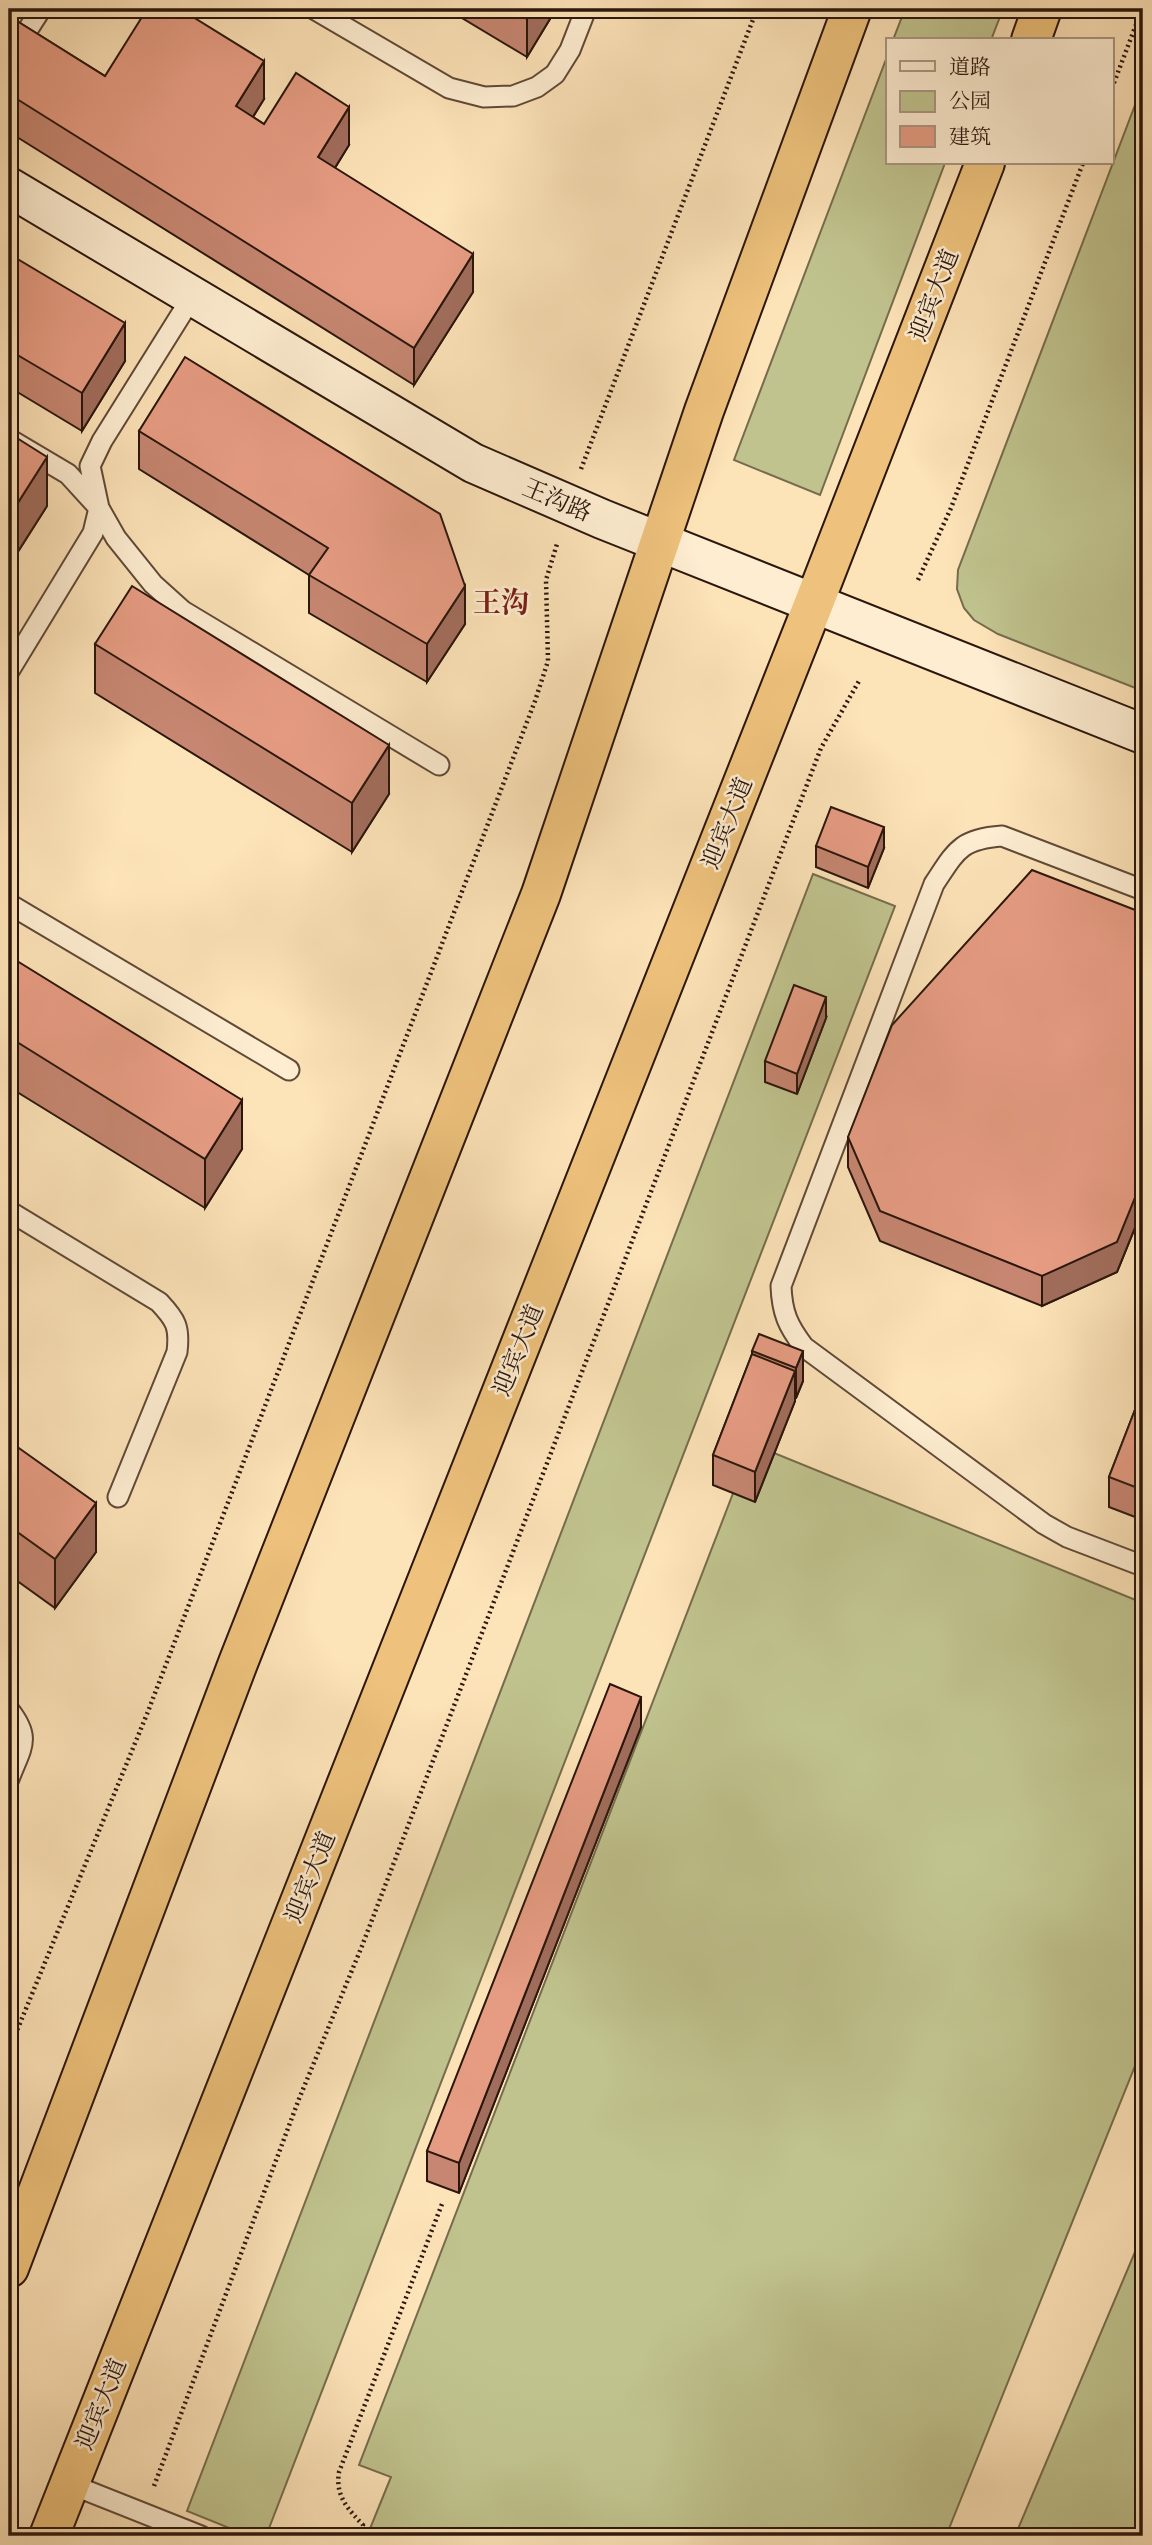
<svg xmlns="http://www.w3.org/2000/svg" width="1152" height="2545" font-family="'IM FELL DW Pica','Noto Serif SC',serif">
<style>
.green{fill:#c0c38e;stroke:#766c4d;stroke-width:2}
.lines{fill:none;stroke-linecap:round;stroke-linejoin:round}
.lane-casing{stroke:#604937;stroke-width:23}
.secondary-casing{stroke:#2b160c;stroke-width:42}
.highway-casing{stroke:#2b160c;stroke-width:42}
.path{stroke:#2b160c;stroke-width:4.5;stroke-dasharray:2 3.5;stroke-linecap:butt}
.lane{stroke:#feedd1;stroke-width:19}
.secondary{stroke:#feedd1;stroke-width:38}
.highway{stroke:#eec27c;stroke-width:38}
.wall{fill:#c68671;stroke:#2b160c;stroke-width:2}
.shaded-wall{fill:#a16d5c;stroke:#2b160c;stroke-width:2}
.building{fill:#e69c83;stroke:#2b160c;stroke-width:2}
.labels{text-anchor:middle;stroke-width:5;stroke-linejoin:round;paint-order:stroke}
.street-label{font-size:24px;fill:#2b160c;stroke:#feedd1}
.quarter-label{font-size:28px;font-weight:bold;fill:#7a1f14;stroke:#feedd1}
</style>
<rect width="100%" height="100%" fill="#fde3b8"/>
<filter id="stains"><feTurbulence type="fractalNoise" baseFrequency=".00286" numOctaves="4"/><feColorMatrix values="0 0 0 0 .2 0 0 0 0 .09 0 0 0 0 .02 0 0 0 .5 -.17"/></filter>
<radialGradient id="worn" r=".72"><stop offset=".6" stop-color="#630" stop-opacity="0"/><stop offset="1" stop-color="#630" stop-opacity=".3"/></radialGradient>
<path class="green" d="M 905,9 L 1003,9 L 991,40 L 893,40 Z
M 888,54 L 888,163 L 945,163 L 820,495 L 734,460 Z
M 1143,84 L 1143,691 L 998,634 L 974,620 L 964,608 L 957,589 L 958,570 Z
M 813,874 L 895,906 L 266,2536 L 249,2536 L 187,2511 Z
M 752,1444 L 1143,1603 L 1143,2046 L 946,2536 L 367,2536 L 391,2477 L 359,2465 Z
M 1143,2233 L 1143,2536 L 1015,2536 Z"/>
<g class="lines">
<defs>
<path id="lane" d="M 314,9 L 449,88 L 484,97 L 513,96 L 537,87 L 555,74 L 570,50 L 586,9
M 9,59 L 41,9
M 9,439 L 68,474 L 99,508 L 116,538 L 153,584 L 183,611 L 439,765
M 9,671 L 93,533 L 99,508 L 90,466 L 102,441 L 192,297
M 1143,890 L 1002,836 C 960,839 956,851 934,884 L 781,1286 C 782,1313 788,1326 804,1347 L 1044,1524 L 1067,1537 L 1143,1566
M 9,904 L 289,1070
M 9,1211 L 159,1302 C 176,1320 180,1327 177,1352 L 118,1497
M 9,1710 C 32,1739 21,1747 9,1779
M 70,2484 L 201,2536"/>
<path id="secondary" d="M 9,187 L 473,463 L 602,519 L 1143,734"/>
<path id="highway" d="M 1031,40 L 1042,9
M 9,2268 L 238,1663 L 541,894 L 704,411 L 852,9
M 49,2536 L 814,603 L 985,163"/>
</defs>
<use href="#lane" class="lane-casing"/>
<use href="#secondary" class="secondary-casing"/>
<use href="#highway" class="highway-casing"/>
<path class="path" d="M 1112,88 L 1142,9
M 581,469 L 757,9
M 918,580 L 951,508 L 1083,163
M 9,2050 L 147,1714 L 535,701 L 548,661 L 546,580 L 557,544
M 154,2486 L 299,2099 L 362,1946 L 821,748 L 859,681
M 359,2536 L 363,2525 C 348,2509 335,2496 339,2472 L 442,2204"/>
<use href="#lane" class="lane"/>
<use href="#secondary" class="secondary"/>
<use href="#highway" class="highway"/>
</g>
<path class="wall" d="M 447,9 L 556,9 L 527,57 Z
M 9,16 L 105,76 L 264,99 L 253,117 L 264,124 L 349,145 L 335,168 L 473,292 L 414,385 L 9,132 Z
M 9,254 L 125,361 L 82,431 L 9,387 Z
M 139,431 L 465,624 L 427,682 L 309,613 L 309,575 L 139,469 Z
M 9,433 L 47,506 L 12,561 L 9,559 Z
M 95,644 L 389,794 L 352,852 L 95,693 Z
M 816,846 L 884,848 L 868,888 L 816,867 Z
M 1143,913 L 1143,1208 L 1117,1272 L 1042,1306 L 880,1241 L 848,1167 L 848,1137 Z
M 9,956 L 242,1149 L 205,1208 L 9,1087 Z
M 826,1018 L 797,1094 L 765,1082 L 765,1061 Z
M 752,1351 L 803,1351 L 803,1381 L 796,1398 L 795,1398 L 795,1401 L 755,1502 L 713,1485 L 713,1455 L 752,1354 Z
M 1143,1389 L 1143,1520 L 1109,1507 L 1109,1477 Z
M 9,1441 L 96,1552 L 55,1608 L 9,1575 Z
M 641,1727 L 459,2193 L 427,2181 L 427,2151 Z"/>
<path class="shaded-wall" d="M 533,9 L 556,9 L 527,57 L 527,19 Z
M 264,61 L 264,99 L 236,144 L 236,106 Z
M 349,107 L 349,145 L 318,195 L 318,157 Z
M 473,254 L 473,292 L 414,385 L 414,348 Z
M 125,323 L 125,361 L 82,431 L 82,393 Z
M 47,457 L 47,506 L 12,561 L 12,512 Z
M 465,586 L 465,624 L 427,682 L 427,644 Z
M 389,745 L 389,794 L 352,852 L 352,803 Z
M 884,827 L 884,848 L 868,888 L 868,867 Z
M 826,997 L 826,1018 L 797,1094 L 797,1074 Z
M 242,1100 L 242,1149 L 205,1208 L 205,1159 Z
M 1143,1178 L 1143,1208 L 1117,1272 L 1042,1306 L 1042,1276 Z
M 803,1351 L 803,1381 L 796,1398 L 796,1368 Z
M 795,1371 L 795,1401 L 755,1502 L 755,1472 Z
M 96,1503 L 96,1552 L 55,1608 L 55,1559 Z
M 641,1697 L 641,1727 L 459,2193 L 459,2163 Z"/>
<path class="building" d="M 147,9 L 180,9 L 264,61 L 236,106 L 264,124 L 296,73 L 349,107 L 318,157 L 473,254 L 414,348 L 9,94 L 9,16 L 105,76 Z
M 510,9 L 533,9 L 527,19 Z
M 9,254 L 125,323 L 82,393 L 9,350 Z
M 185,357 L 440,514 L 465,586 L 427,644 L 309,575 L 328,548 L 139,431 Z
M 9,433 L 47,457 L 12,512 L 9,510 Z
M 132,586 L 389,745 L 352,803 L 95,644 Z
M 831,807 L 884,827 L 868,867 L 816,846 Z
M 1032,870 L 1143,913 L 1143,1178 L 1117,1242 L 1042,1276 L 880,1211 L 848,1137 L 892,1025 Z
M 9,956 L 242,1100 L 205,1159 L 9,1037 Z
M 794,985 L 826,997 L 797,1074 L 765,1061 Z
M 759,1334 L 803,1351 L 796,1368 L 752,1351 Z
M 752,1354 L 795,1371 L 755,1472 L 713,1455 Z
M 1143,1389 L 1143,1490 L 1109,1477 Z
M 9,1441 L 96,1503 L 55,1559 L 9,1526 Z
M 610,1684 L 641,1697 L 459,2163 L 427,2151 Z"/>
<g class="labels">
<g class="street-label">
<text transform="translate(934 295) rotate(-69)" y="8">迎宾大道</text>
<text transform="translate(557 500) rotate(23)" y="8">王沟路</text>
<text transform="translate(727 823) rotate(-68)" y="8">迎宾大道</text>
<text transform="translate(518 1350) rotate(-68)" y="8">迎宾大道</text>
<text transform="translate(310 1877) rotate(-68)" y="8">迎宾大道</text>
<text transform="translate(101 2404) rotate(-68)" y="8">迎宾大道</text>
</g>
<g class="quarter-label">
<text x="501" y="612">王沟</text>
</g>
</g>
<rect width="1152" height="2545" fill="none" stroke="#fde3b8" stroke-width="35"/>
<rect x="10" y="10" width="1131" height="2524" fill="none" stroke="#2b160c" stroke-width="3.5"/>
<rect x="18" y="18" width="1117" height="2510" fill="none" stroke="#2b160c" stroke-width="2"/>
<rect x="886" y="38" width="228" height="126" fill="#feedd1" stroke="#aa9782" stroke-width="2"/>
<rect x="900" y="61" width="35" height="10" fill="#feedd1" stroke="#aa9782" stroke-width="2"/>
<text x="949" y="74" font-size="21" fill="#2b160c">道路</text>
<rect x="900" y="91" width="35" height="21" fill="#c0c38e" stroke="#aa9782" stroke-width="2"/>
<text x="949" y="108" font-size="21" fill="#2b160c">公园</text>
<rect x="900" y="126" width="35" height="21" fill="#e69c83" stroke="#aa9782" stroke-width="2"/>
<text x="949" y="144" font-size="21" fill="#2b160c">建筑</text>
<rect width="100%" height="100%" filter="url(#stains)"/>
<rect width="100%" height="100%" fill="url(#worn)"/>
</svg>
